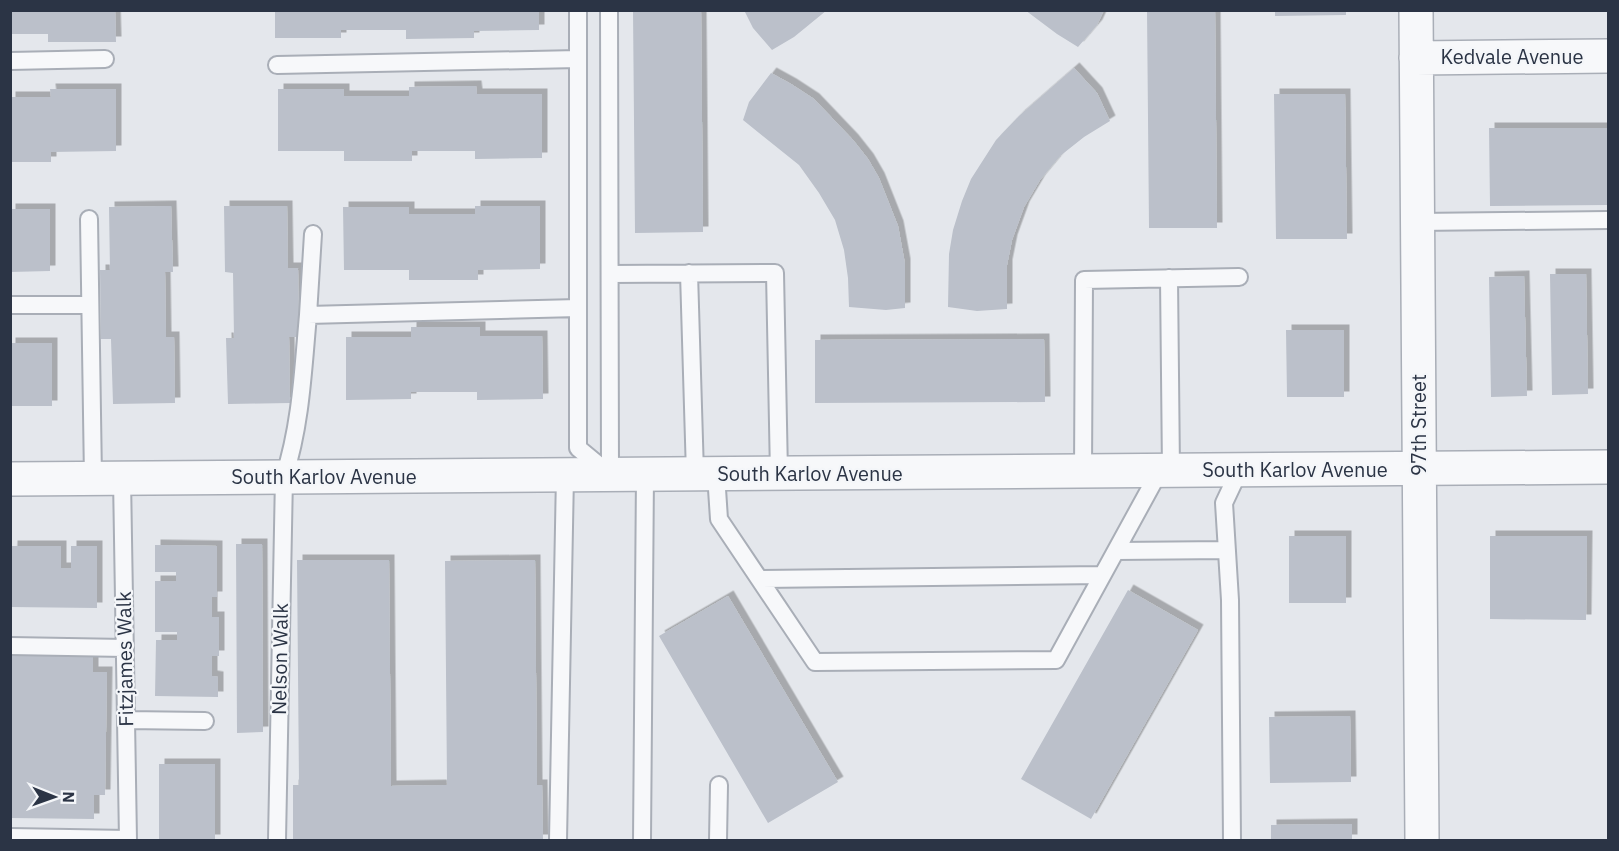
<svg xmlns="http://www.w3.org/2000/svg" width="1619" height="851" font-family="'IBM Plex Sans',sans-serif">
<style>
.building{fill:#bbc0ca;filter:url(#shadow)}
.lines{fill:none;stroke-linecap:round;stroke-linejoin:round}
.service-casing{stroke:#a9aeb7;stroke-width:20}
.minor-casing{stroke:#a9aeb7;stroke-width:36}
.service{stroke:#f7f8fa;stroke-width:16}
.minor{stroke:#f7f8fa;stroke-width:33}
.labels{text-anchor:middle;stroke-width:4.5;stroke-linejoin:round;paint-order:stroke}
.street-label{font-size:20px;fill:#2b3445;stroke:#f4f6f9}
</style>
<defs>
<filter id="shadow"><feDropShadow dx="5.5" dy="-5.5" stdDeviation="0" flood-color="#0004"/></filter>
</defs>
<rect width="100%" height="100%" fill="#e4e7ec"/>
<path class="building" d="M 10,10 L 115,10 L 116,42 L 48,42 L 48,34 L 10,34 Z
M 275,10 L 539,10 L 539,30 L 474,31 L 474,38 L 406,39 L 406,30 L 341,30 L 341,38 L 275,38 Z
M 633,10 L 701,10 L 703,232 L 635,233 Z
M 744,10 L 827,10 L 794,37 L 772,50 L 753,28 Z
M 1025,10 L 1104,10 L 1097,25 L 1078,47 L 1057,34 Z
M 1147,10 L 1215,10 L 1217,228 L 1149,228 Z
M 1275,10 L 1346,10 L 1346,15 L 1275,16 Z
M 1074,68 L 1097,93 L 1110,121 L 1084,137 L 1060,156 L 1040,180 L 1024,207 L 1012,240 L 1007,265 L 1007,309 L 977,311 L 948,307 L 949,254 L 953,230 L 962,201 L 971,179 L 996,140 L 1019,116 Z
M 771,73 L 791,84 L 814,99 L 853,140 L 868,159 L 879,178 L 898,226 L 905,264 L 905,308 L 886,310 L 849,307 L 848,278 L 844,250 L 835,220 L 819,193 L 799,165 L 743,120 L 749,102 Z
M 476,86 L 477,94 L 542,94 L 542,158 L 475,159 L 475,151 L 412,151 L 412,161 L 344,161 L 344,151 L 278,151 L 278,89 L 344,89 L 344,96 L 409,96 L 409,87 Z
M 50,89 L 116,89 L 116,151 L 51,152 L 51,162 L 10,162 L 10,97 L 51,97 Z
M 1274,94 L 1345,94 L 1347,239 L 1276,239 Z
M 1489,128 L 1608,128 L 1608,205 L 1490,206 Z
M 171,206 L 173,272 L 165,272 L 166,337 L 174,337 L 175,403 L 113,404 L 111,339 L 101,339 L 100,270 L 110,270 L 109,207 Z
M 224,206 L 287,206 L 288,268 L 298,268 L 299,337 L 289,337 L 290,403 L 228,404 L 226,338 L 234,338 L 233,273 L 225,272 Z
M 475,206 L 540,206 L 540,269 L 478,270 L 478,280 L 409,280 L 409,270 L 344,270 L 343,207 L 409,207 L 409,214 L 475,214 Z
M 10,209 L 50,209 L 50,271 L 10,272 Z
M 1550,274 L 1586,274 L 1588,394 L 1552,395 Z
M 1524,276 L 1527,396 L 1491,397 L 1489,277 Z
M 411,327 L 480,327 L 480,336 L 542,336 L 543,399 L 477,400 L 477,392 L 411,392 L 411,399 L 346,400 L 346,337 L 411,337 Z
M 1286,330 L 1344,330 L 1344,397 L 1287,397 Z
M 1044,339 L 1045,402 L 815,403 L 815,340 Z
M 10,343 L 52,343 L 52,406 L 10,406 Z
M 1289,536 L 1346,536 L 1346,603 L 1289,603 Z
M 1490,536 L 1587,536 L 1586,620 L 1490,619 Z
M 236,544 L 262,544 L 263,732 L 237,733 Z
M 155,545 L 217,546 L 217,597 L 212,597 L 212,617 L 219,617 L 219,656 L 212,656 L 212,676 L 218,677 L 218,697 L 155,696 L 156,640 L 177,640 L 177,632 L 155,632 L 155,581 L 176,581 L 176,572 L 155,572 Z
M 12,546 L 61,546 L 61,568 L 71,568 L 71,546 L 97,546 L 97,608 L 10,607 Z
M 297,560 L 389,560 L 391,786 L 447,785 L 445,561 L 535,560 L 537,785 L 542,785 L 543,840 L 293,840 L 293,785 L 299,785 Z
M 1128,590 L 1198,630 L 1091,819 L 1021,779 Z
M 728,596 L 838,782 L 768,823 L 659,636 Z
M 10,649 L 93,650 L 93,672 L 107,672 L 105,795 L 94,795 L 94,819 L 10,818 Z
M 1350,716 L 1351,782 L 1270,783 L 1269,717 Z
M 159,764 L 215,764 L 215,840 L 159,840 Z
M 1352,824 L 1352,840 L 1271,840 L 1271,825 Z"/>
<g class="lines">
<defs>
<path id="service" d="M 578,10 L 578,448 L 607,472
M 609,10 L 610,475
M 10,61 L 105,59
M 277,65 L 578,59
M 89,219 L 93,478
M 1417,222 L 1608,220
M 689,273 L 695,474
M 610,274 L 775,273 L 779,474
M 1169,278 L 1171,471
M 10,305 L 89,305
M 308,315 L 313,234
M 1083,472 L 1084,280 L 1239,277
M 716,474 L 719,519 L 815,662 L 1056,660 L 1159,472
M 122,478 L 128,840
M 1116,551 L 1227,550
M 760,579 L 1102,575
M 10,646 L 125,648
M 126,720 L 205,721
M 10,837 L 128,839
M 277,840 L 284,477 C 301,424 303,370 308,315 L 578,308
M 558,840 L 565,475
M 642,840 L 645,475
M 718,840 L 719,785
M 1232,840 L 1230,600 L 1224,503 L 1239,471"/>
<path id="minor" d="M 1416,10 L 1422,840
M 1416,58 L 1608,56
M 10,479 L 1608,467"/>
</defs>
<use href="#service" class="service-casing"/>
<use href="#minor" class="minor-casing"/>
<use href="#service" class="service"/>
<use href="#minor" class="minor"/>
</g>
<g class="labels">
<g class="street-label">
<text x="1512" y="64">Kedvale Avenue</text>
<text transform="translate(1419 425) rotate(-90)" y="7">97th Street</text>
<text x="1295" y="477">South Karlov Avenue</text>
<text x="810" y="481">South Karlov Avenue</text>
<text x="324" y="484">South Karlov Avenue</text>
<text transform="translate(125 659) rotate(-91)" y="7">Fitzjames Walk</text>
<text transform="translate(280 659) rotate(-89)" y="7">Nelson Walk</text>
</g>
</g>
<rect width="1619" height="851" fill="none" stroke="#2b3445" stroke-width="24"/>
<g transform="translate(54 797) rotate(91)" stroke="#f4f6f9" stroke-width="4.5" paint-order="stroke">
<path d="M0-4.5L10 22L0 15L-10 22Z" fill="#2b3445"/>
<text y="-9" font-size="16" font-weight="bold" text-anchor="middle" fill="#2b3445">N</text>
</g>
</svg>
